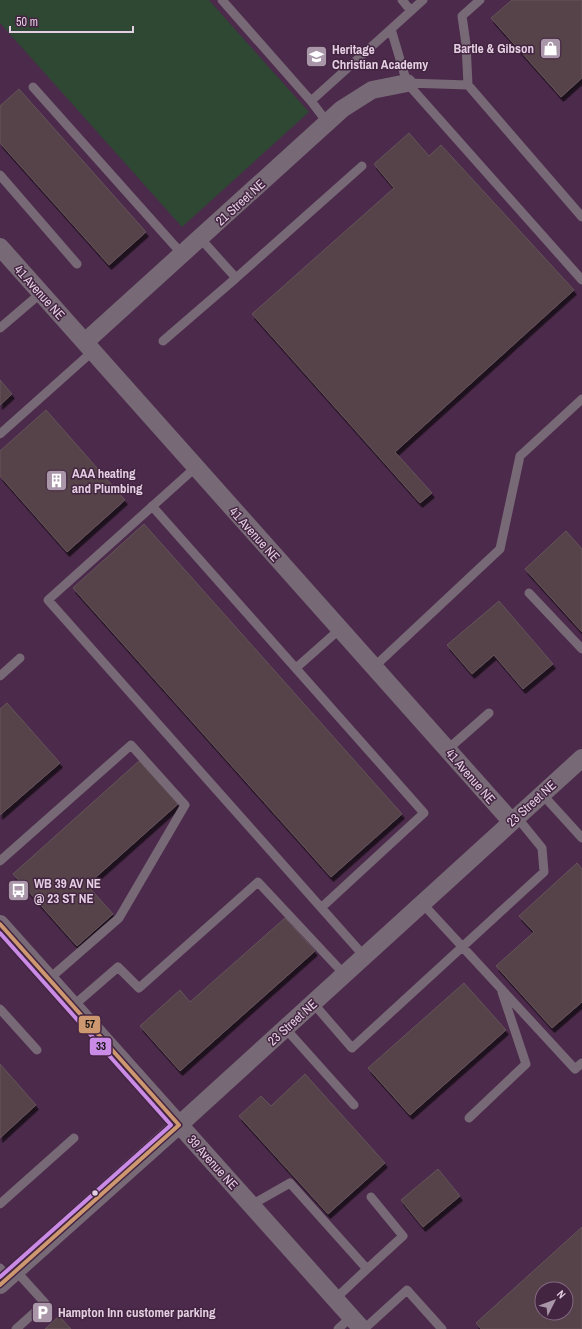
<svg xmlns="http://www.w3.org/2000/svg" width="582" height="1329" font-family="'Archivo Narrow',sans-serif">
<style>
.built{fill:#4c2a4b;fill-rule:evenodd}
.green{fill:#2e4833}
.building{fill:#56434a;stroke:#655459;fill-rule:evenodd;filter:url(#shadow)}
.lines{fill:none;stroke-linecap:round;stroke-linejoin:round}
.lane{stroke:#786976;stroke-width:9}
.street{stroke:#786976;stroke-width:18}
.bus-1-casing{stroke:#432441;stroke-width:7}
.bus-2-casing{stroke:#432441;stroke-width:7}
.bus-1{stroke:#cd976f;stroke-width:4}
.bus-2{stroke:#ca8be6;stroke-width:4}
.bus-dot{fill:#e4cfe2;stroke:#432441;stroke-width:1.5}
.labels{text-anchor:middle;stroke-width:3;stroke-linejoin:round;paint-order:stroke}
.poi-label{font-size:13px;font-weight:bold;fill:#e4cfe2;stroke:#432441;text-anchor:start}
.street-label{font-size:13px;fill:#e4cfe2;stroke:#432441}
.line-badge{stroke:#432441;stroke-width:1.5}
.pale-badge-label{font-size:11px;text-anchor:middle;font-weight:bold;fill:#111}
</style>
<defs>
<filter id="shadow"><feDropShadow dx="2.5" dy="4.5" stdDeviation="0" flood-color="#0009"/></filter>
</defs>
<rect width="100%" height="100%" fill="#3c2b3b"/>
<path class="built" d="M 0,0 L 582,0 L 582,1329 L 0,1329 ZM 542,1289 L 566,1289 L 566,1313 L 542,1313 Z"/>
<path class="green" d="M 0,0 L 209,0 L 309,112 L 182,227 L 0,23 Z"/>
<path class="building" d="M 512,0 L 582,0 L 582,78 L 561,97 L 491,18 Z
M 19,89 L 146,232 L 109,265 L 0,143 L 0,106 Z
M 409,133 L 429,156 L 441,145 L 574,290 L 395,452 L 432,493 L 420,503 L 252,314 L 394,188 L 374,164 Z
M 0,380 L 12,394 L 0,405 Z
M 46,410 L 125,500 L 67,552 L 0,476 L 0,451 Z
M 144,524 L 402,814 L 331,877 L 73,588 Z
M 566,531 L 582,549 L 582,632 L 525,569 Z
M 499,601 L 553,664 L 523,689 L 494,655 L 472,674 L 447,645 Z
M 7,703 L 60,763 L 0,815 L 0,709 Z
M 139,761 L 178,804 L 87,885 L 113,914 L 77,946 L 13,874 Z
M 577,863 L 582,869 L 582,1002 L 552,1028 L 496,966 L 534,932 L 519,916 Z
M 285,918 L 315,951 L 180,1071 L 140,1026 L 180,990 L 190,1002 Z
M 464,983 L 506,1030 L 410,1115 L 368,1068 Z
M 0,1064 L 36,1105 L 0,1138 Z
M 305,1074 L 385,1163 L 328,1214 L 239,1116 L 261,1096 L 271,1106 Z
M 438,1169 L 460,1196 L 423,1227 L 401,1200 Z
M 582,1227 L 582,1329 L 481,1329 L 476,1323 ZM 542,1289 L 566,1289 L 566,1313 L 542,1313 Z
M 59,1316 L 71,1329 L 45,1329 Z"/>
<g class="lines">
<path class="lane" d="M 222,0 L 311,101 L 391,29
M 402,0 L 411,11
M 423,0 L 391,29 L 407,83 L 582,280
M 407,83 L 468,85 L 466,44 L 462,16 L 480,0
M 468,85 L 582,217
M 33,87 L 182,254
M 311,101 L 327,122
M 0,175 L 77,264
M 236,278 L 362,166
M 0,328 L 41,293
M 163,341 L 236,278 L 200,238
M 0,434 L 93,351
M 196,467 L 48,600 L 364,956
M 152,506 L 424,813 L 322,907
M 529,593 L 582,649
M 374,667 L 500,549 L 520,456 L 582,399
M 296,668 L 340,629
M 0,676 L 20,658
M 448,749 L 489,713
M 542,794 L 582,838
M 0,861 L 131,745 L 185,805 L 119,918 L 49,979
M 422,903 L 575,1069 L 582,1063
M 313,1003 L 352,1048 L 544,872 L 542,848 L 516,816
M 73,1006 L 118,967 L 139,988 L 258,882 L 344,974
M 0,1009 L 37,1050
M 285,1028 L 354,1105
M 469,1118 L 526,1064 L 502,992
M 0,1204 L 74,1138
M 251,1205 L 290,1183 L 367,1269 L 335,1299
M 0,1268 L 8,1278
M 367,1269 L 403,1236 L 371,1197
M 16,1271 L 45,1303 L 16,1329
M 338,1329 L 351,1317
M 364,1329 L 407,1290 L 442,1329"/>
<path class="street" d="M 0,247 L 511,821
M 85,342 L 342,109 L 372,90 L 407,83
M 0,924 L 362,1329
M 0,1285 L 179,1125 L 582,758"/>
<defs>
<path id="bus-1" d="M 0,924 L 179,1125
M 0,1285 L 179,1125"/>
<path id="bus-2" d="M 0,933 L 171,1125 L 0,1277"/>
</defs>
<use href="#bus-1" class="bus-1-casing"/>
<use href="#bus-2" class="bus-2-casing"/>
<use href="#bus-1" class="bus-1"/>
<use href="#bus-2" class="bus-2"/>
</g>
<defs>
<symbol id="shop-square" viewBox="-11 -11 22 22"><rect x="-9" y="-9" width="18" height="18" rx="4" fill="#a996a8" stroke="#432441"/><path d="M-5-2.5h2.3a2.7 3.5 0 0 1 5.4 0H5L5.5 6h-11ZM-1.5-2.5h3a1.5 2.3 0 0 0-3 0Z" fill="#fff"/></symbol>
<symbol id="school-square" viewBox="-11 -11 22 22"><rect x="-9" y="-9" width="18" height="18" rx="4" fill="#a996a8" stroke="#432441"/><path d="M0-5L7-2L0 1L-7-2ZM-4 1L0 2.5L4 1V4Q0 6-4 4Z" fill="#fff"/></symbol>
<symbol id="building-square" viewBox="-11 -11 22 22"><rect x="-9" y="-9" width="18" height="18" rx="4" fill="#a996a8" stroke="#432441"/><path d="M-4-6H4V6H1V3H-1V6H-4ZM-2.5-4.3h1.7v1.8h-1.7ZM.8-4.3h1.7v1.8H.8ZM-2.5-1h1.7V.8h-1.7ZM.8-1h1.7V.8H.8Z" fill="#fff"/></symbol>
<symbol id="bus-square" viewBox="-11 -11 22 22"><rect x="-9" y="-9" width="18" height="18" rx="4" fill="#a996a8" stroke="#432441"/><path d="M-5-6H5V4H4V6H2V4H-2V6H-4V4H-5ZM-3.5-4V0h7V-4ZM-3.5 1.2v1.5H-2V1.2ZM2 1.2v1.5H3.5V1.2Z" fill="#fff"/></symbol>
<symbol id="parking-square" viewBox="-11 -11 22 22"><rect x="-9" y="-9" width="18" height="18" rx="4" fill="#a996a8" stroke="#432441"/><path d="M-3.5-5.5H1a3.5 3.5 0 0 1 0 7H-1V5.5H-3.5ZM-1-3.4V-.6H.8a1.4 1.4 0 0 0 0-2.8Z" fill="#fff"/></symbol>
</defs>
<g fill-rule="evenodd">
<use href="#shop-square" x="538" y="36" width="25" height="25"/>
<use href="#school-square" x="304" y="44" width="25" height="25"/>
<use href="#building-square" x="44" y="468" width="25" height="25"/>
<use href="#bus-square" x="6" y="878" width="25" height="25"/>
<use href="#parking-square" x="30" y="1300" width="25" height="25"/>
</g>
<circle class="bus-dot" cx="95" cy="1193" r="3.5"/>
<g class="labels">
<g class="poi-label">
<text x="534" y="53" text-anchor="end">Bartle &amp; Gibson</text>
<text x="332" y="54">Heritage<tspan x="332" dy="15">Christian Academy</tspan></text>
<text x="72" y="478">AAA heating<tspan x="72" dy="15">and Plumbing</tspan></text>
<text x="34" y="888">WB 39 AV NE<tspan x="34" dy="15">@ 23 ST NE</tspan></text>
<text x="58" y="1317">Hampton Inn customer parking</text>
</g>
<g class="street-label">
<text transform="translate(240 202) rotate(-42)" y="5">21 Street NE</text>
<text transform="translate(40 292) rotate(48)" y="5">41 Avenue NE</text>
<text transform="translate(255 534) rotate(48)" y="5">41 Avenue NE</text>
<text transform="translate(471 776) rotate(49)" y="5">41 Avenue NE</text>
<text transform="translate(531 803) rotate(-42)" y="5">23 Street NE</text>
<text transform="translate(292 1022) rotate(-42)" y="5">23 Street NE</text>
<text transform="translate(213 1162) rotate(48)" y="5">39 Avenue NE</text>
</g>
</g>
<g class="line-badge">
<rect x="78" y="1015" width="23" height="19" rx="4" fill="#cd976f"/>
<rect x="89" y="1037" width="23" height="19" rx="4" fill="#ca8be6"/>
</g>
<g class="pale-badge-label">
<text x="90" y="1028">57</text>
<text x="101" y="1050">33</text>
</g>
<g transform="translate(554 1301) rotate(48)"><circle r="19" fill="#432441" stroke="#836881"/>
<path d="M0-3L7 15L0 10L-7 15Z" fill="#a996a8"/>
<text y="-6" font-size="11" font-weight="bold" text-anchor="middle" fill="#e4cfe2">N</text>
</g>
<path d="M10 26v6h123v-6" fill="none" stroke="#e4cfe2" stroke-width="2"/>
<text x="16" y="26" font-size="12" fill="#e4cfe2" stroke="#432441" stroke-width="3" paint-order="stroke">50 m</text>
</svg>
